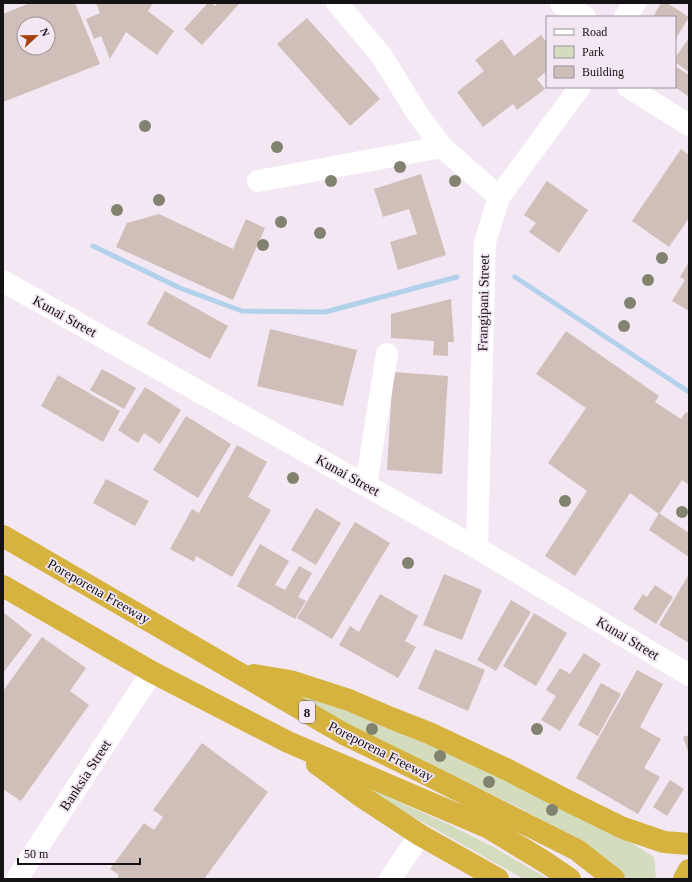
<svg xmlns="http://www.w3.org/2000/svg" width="692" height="882" font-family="Georgia,serif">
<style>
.green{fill:#d3dcbd}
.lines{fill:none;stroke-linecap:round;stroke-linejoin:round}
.stream{stroke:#b2d1eb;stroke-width:5}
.building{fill:#cfbfb8;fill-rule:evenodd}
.minor{stroke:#fff;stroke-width:22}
.highway{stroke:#d6b23f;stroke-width:22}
.tree{fill:#828270}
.labels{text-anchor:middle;stroke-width:3.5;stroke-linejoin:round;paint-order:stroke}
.shield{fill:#f2e7f3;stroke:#575258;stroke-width:1}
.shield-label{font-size:13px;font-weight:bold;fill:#151216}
.street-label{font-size:14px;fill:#151216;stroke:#f2e7f3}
</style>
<rect width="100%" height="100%" fill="#f2e7f3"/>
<path class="green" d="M 284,688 L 319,696 L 551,798 L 635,845 L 654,857 L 656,879 L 628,879 L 569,835 L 518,807 L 429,764 L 326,714 Z
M 351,780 L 450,825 L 495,848 L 548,879 L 524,879 L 403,811 Z"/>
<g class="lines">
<path class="stream" d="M 93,246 L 180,288 L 242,311 L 325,312 L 457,277
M 515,277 L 689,392"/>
</g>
<path class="building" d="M 30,3 L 75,3 L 100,64 L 3,102 L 3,14 ZM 24,24 L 48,24 L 48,48 L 24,48 Z
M 96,3 L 153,3 L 148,11 L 174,31 L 157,55 L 126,32 L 110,59 L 101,36 L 94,39 L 86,19 L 100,13 Z
M 208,3 L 211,3 L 215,6 L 218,3 L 238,3 L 239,4 L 202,45 L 184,29 Z
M 661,3 L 667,3 L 689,17 L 675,40 L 675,17 L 653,17 Z
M 307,18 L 380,99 L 350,126 L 277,44 Z
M 541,35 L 547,43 L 547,71 L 537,79 L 545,89 L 517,110 L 513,104 L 483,127 L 457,92 L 484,71 L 475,60 L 502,39 L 514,56 Z
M 689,38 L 689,72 L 675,62 L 675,58 Z
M 675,66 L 689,75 L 689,97 L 675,87 Z
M 681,149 L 689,155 L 689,218 L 669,247 L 632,221 Z
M 421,174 L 446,255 L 398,270 L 390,242 L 417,234 L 409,209 L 383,217 L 374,189 Z
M 547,181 L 588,210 L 559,253 L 529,232 L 536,223 L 524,215 Z
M 159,214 L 233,249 L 246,219 L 265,228 L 233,300 L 116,247 L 127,223 Z
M 689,262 L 689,311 L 672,301 L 685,280 L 680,277 Z
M 165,291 L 228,326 L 210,359 L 147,324 Z
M 451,299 L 454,342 L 448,342 L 448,356 L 433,355 L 434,341 L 391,338 L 391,314 Z
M 270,329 L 357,350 L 343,406 L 257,386 Z
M 566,331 L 659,396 L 655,402 L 681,419 L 686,412 L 689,414 L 689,485 L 682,480 L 659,514 L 630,493 L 575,576 L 545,556 L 587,491 L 548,463 L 586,408 L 536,374 Z
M 102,369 L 136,388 L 124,409 L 90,390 Z
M 393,372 L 448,376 L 442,474 L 387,470 Z
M 58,375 L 120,411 L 103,442 L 41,406 Z
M 145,387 L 181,410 L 160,444 L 144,433 L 138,443 L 118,430 Z
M 186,416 L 231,444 L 198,498 L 153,470 Z
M 237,445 L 267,462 L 248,497 L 271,510 L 232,577 L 196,556 L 194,562 L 170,549 L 192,509 L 199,513 Z
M 106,479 L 149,501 L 135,526 L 93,503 Z
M 316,508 L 341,523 L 316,565 L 291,550 Z
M 659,513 L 689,533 L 689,557 L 649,530 Z
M 355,522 L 390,543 L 332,639 L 297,618 Z
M 260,544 L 289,561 L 275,585 L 285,590 L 299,566 L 312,573 L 298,597 L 306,601 L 295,619 L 237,586 Z
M 444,574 L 482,590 L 462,640 L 423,625 Z
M 689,574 L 689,643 L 659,625 Z
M 655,585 L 673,597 L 656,624 L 633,609 L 643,594 L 647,597 Z
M 380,594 L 418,616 L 405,641 L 416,647 L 398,678 L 339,645 L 350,626 L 359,632 Z
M 511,600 L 531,612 L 496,671 L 477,660 Z
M 3,612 L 32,635 L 3,673 Z
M 534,613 L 567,633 L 536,686 L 503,666 Z
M 42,637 L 86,668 L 70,691 L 89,705 L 21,801 L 3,789 L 3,691 Z
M 435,649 L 485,670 L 468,711 L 418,689 Z
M 584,653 L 601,664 L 560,731 L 541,720 L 556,696 L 546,690 L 560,668 L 570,674 Z
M 637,670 L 663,684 L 640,727 L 661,739 L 644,768 L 660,777 L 638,814 L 576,778 Z
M 601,683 L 621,694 L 598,736 L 578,725 Z
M 689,735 L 689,754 L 683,737 Z
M 202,743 L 268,792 L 204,879 L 117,879 L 119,875 L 110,869 L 144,823 L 154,830 L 163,817 L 153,810 Z
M 670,780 L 684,789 L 667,816 L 653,807 Z"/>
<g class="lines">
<path class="minor" d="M 337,3 L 381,55 L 417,113 L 442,147 L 499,197
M 561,3 L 562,5 L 585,17
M 625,17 L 635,3
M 628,87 L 689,125
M 258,181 L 442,147
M 3,281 L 477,548 L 689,675
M 366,485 L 387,354
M 477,548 L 485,242 L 499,197 L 580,87
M 17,879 L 152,672
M 390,879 L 420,835"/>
<path class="highway" d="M 3,536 L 344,734 L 426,774 L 577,850 L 614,879
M 3,586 L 152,672 L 288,742 L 489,828 L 545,862 L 570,879
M 254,675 L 290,681 L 349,700 L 391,718 L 429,733 L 508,770 L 566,800 L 623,828 L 664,842 L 689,844
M 317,764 L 359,795 L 420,835 L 498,879
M 684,879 L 689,870"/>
</g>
<g class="tree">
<circle cx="145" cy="126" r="6"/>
<circle cx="277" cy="147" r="6"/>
<circle cx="400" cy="167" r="6"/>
<circle cx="331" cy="181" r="6"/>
<circle cx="455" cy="181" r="6"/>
<circle cx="159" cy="200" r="6"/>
<circle cx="117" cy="210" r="6"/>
<circle cx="281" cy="222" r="6"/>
<circle cx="320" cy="233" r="6"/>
<circle cx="263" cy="245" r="6"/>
<circle cx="662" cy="258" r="6"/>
<circle cx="648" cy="280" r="6"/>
<circle cx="630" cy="303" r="6"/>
<circle cx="624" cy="326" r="6"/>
<circle cx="293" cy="478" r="6"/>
<circle cx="565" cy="501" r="6"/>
<circle cx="682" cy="512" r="6"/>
<circle cx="408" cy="563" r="6"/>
<circle cx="372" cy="729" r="6"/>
<circle cx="537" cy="729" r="6"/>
<circle cx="440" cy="756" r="6"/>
<circle cx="489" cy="782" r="6"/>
<circle cx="552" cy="810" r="6"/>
</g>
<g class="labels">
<rect class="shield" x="299" y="701" width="16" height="22" rx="3"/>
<g class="shield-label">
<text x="307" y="717">8</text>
</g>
<g class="street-label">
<text transform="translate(483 303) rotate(-89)" y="5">Frangipani Street</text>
<text transform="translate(65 316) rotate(29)" y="5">Kunai Street</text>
<text transform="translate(348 475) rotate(29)" y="5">Kunai Street</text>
<text transform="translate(99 591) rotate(30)" y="5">Poreporena Freeway</text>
<text transform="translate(628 638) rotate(31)" y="5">Kunai Street</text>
<text transform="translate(381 751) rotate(27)" y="5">Poreporena Freeway</text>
<text transform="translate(85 775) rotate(-57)" y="5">Banksia Street</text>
</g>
</g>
<rect width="692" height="882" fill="none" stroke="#151216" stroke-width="8"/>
<rect x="546" y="16" width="130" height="72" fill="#f2e7f3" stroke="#9a929b"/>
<rect x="554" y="29" width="20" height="6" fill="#ffffff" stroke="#9a929b"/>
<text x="582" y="36" font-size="12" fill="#151216">Road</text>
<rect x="554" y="46" width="20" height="12" fill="#d3dcbd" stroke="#9a929b"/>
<text x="582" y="56" font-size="12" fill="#151216">Park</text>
<rect x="554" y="66" width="20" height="12" fill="#cfbfb8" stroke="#9a929b"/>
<text x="582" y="76" font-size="12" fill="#151216">Building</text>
<g transform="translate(36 36) rotate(68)"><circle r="19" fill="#f2e7f3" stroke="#9a929b"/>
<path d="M0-3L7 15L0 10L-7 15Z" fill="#a5410a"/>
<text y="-6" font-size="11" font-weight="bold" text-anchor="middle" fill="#151216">N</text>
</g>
<path d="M18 858v6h122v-6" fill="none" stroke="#151216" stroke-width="2"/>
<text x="24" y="858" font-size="12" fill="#151216" stroke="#f2e7f3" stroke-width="3" paint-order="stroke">50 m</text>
</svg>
